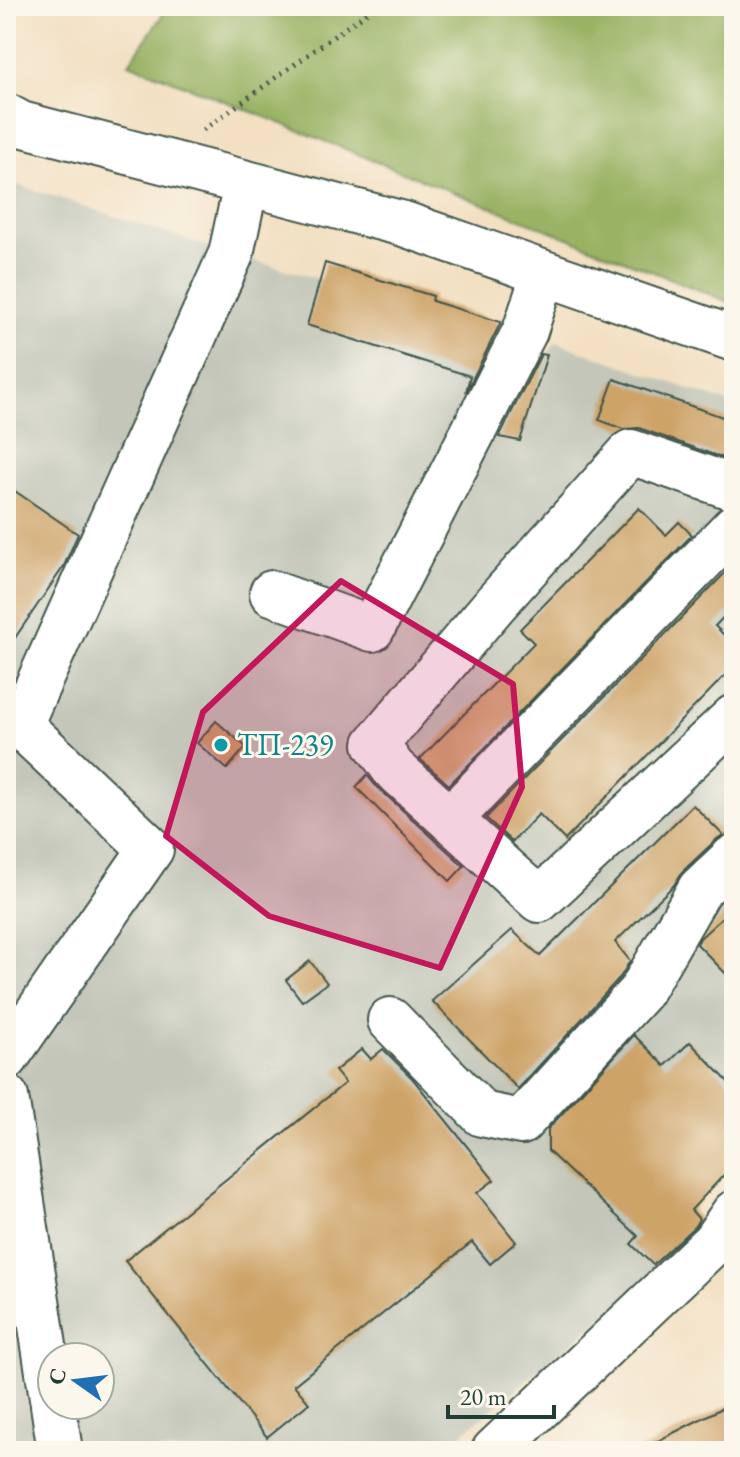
<svg xmlns="http://www.w3.org/2000/svg" width="740" height="1457" font-family="'EB Garamond',serif">
<style>
.industrial{fill:#c3c6b9;fill-rule:evenodd}
.forest{fill:#99b263;stroke:#5c784c;stroke-width:2}
.building{fill:#cda368}
.lines{fill:none;stroke-linecap:round;stroke-linejoin:round}
.minor-casing{stroke:#3f5549;stroke-width:48}
.path{stroke:#3f5549;stroke-width:5;stroke-dasharray:2 6;stroke-linecap:butt}
.minor{stroke:#fff;stroke-width:44}
.marked{fill:#c2185b;fill-opacity:0.2;stroke:#c2185b;stroke-width:6;stroke-linejoin:round}
.culture-dot{fill:#0f9aa8;stroke:#fbf7ec;stroke-width:3}
.labels{text-anchor:middle;stroke-width:6;stroke-linejoin:round;paint-order:stroke}
.culture-label{font-size:30px;fill:#0d838f;stroke:#fbf7ec;text-anchor:start}
</style>
<rect width="100%" height="100%" fill="#fbf7ec"/>
<filter id="ink" filterUnits="userSpaceOnUse"><feTurbulence type="fractalNoise" baseFrequency=".0125" numOctaves="2"/><feDisplacementMap in="SourceGraphic" scale="16" xChannelSelector="R" yChannelSelector="G"/><feConvolveMatrix kernelMatrix="1 2 1 2 8 2 1 2 1" color-interpolation-filters="sRGB"/></filter>
<filter id="wash" filterUnits="userSpaceOnUse"><feTurbulence type="fractalNoise" baseFrequency=".006" numOctaves="4" result="noise"/><feDisplacementMap in="SourceGraphic" scale="32" xChannelSelector="R" yChannelSelector="G"/><feGaussianBlur stdDeviation="1.8" result="paint"/><feColorMatrix in="noise" values="0 0 0 0 0 0 0 0 0 0 0 0 0 0 0 0 0 1.4 0 .05"/><feComposite in="paint" operator="in"/></filter>
<g filter="url(#wash)">
<rect width="100%" height="100%" fill="#f3e0c3"/>
<path class="industrial" d="M 6,181 L 231,254 L 287,270 L 320,279 L 325,263 L 433,296 L 432,301 L 505,324 L 500,342 L 547,355 L 556,342 L 734,405 L 734,833 L 650,913 L 734,839 L 734,1164 L 691,1209 L 706,1227 L 659,1271 L 441,1451 L 6,1451 ZM 52,1357 L 100,1357 L 100,1405 L 52,1405 Z"/>
<path class="forest" d="M 169,6 L 734,6 L 734,304 L 129,63 Z"/>
<g id="blocks">
<path class="building" d="M 325,263 L 433,296 L 432,301 L 501,322 L 466,392 L 470,376 L 307,325 Z
M 541,354 L 547,355 L 520,441 L 499,437 Z
M 614,379 L 734,421 L 734,462 L 639,428 L 623,429 L 599,420 Z
M 6,485 L 78,534 L 64,566 L 6,651 Z
M 639,508 L 666,535 L 679,522 L 692,535 L 449,785 L 420,759 L 534,643 L 520,629 Z
M 727,571 L 734,578 L 734,606 L 715,626 L 734,645 L 734,666 L 565,840 L 539,814 L 512,842 L 486,818 Z
M 216,721 L 246,747 L 227,769 L 197,743 Z
M 367,775 L 376,786 L 464,866 L 450,881 L 356,787 Z
M 693,805 L 723,835 L 717,839 L 683,871 L 674,885 L 615,942 L 630,961 L 621,976 L 518,1089 L 432,1001 L 512,930 L 540,956 Z
M 734,907 L 734,982 L 697,944 L 700,938 Z
M 310,961 L 327,983 L 302,1001 L 286,980 Z
M 634,1035 L 665,1066 L 690,1042 L 734,1088 L 734,1164 L 691,1210 L 699,1219 L 695,1226 L 653,1265 L 631,1244 L 638,1236 L 548,1151 L 548,1129 Z
M 362,1049 L 371,1059 L 383,1049 L 413,1079 L 494,1180 L 477,1193 L 516,1242 L 490,1264 L 472,1242 L 294,1385 L 309,1403 L 267,1437 L 125,1261 L 345,1083 L 335,1071 Z
M 734,1402 L 734,1451 L 638,1451 Z"/>
</g>
</g>
<g filter="url(#ink)">
<use href="#blocks" fill-opacity="0" stroke="#3f5549" stroke-width="2"/>
<g class="lines">
<defs>
<path id="minor" d="M 6,116 L 21,124 L 404,224 L 734,339
M 734,488 L 631,452 L 495,604 L 376,744 L 393,768 L 539,900 L 734,717
M 272,593 L 372,629 L 525,331 L 544,273
M 450,819 L 734,527
M 390,1020 L 482,1114 L 521,1122 L 641,991 L 700,889 L 734,857
M 6,1058 L 151,849 L 20,725 L 231,254 L 246,184
M 6,1097 L 52,1398
M 53,1405 L 60,1451
M 494,1451 L 714,1242 L 734,1213"/>
</defs>
<use href="#minor" class="minor-casing"/>
<path class="path" d="M 203,130 L 376,6"/>
<use href="#minor" class="minor"/>
</g>
</g>
<path class="marked" d="M 341,581 L 513,684 L 522,787 L 440,968 L 269,916 L 166,836 L 203,712 Z"/>
<circle class="culture-dot" cx="221" cy="745" r="8"/>
<g class="labels">
<g class="culture-label">
<text x="237" y="755">ТП-239</text>
</g>
</g>
<rect width="740" height="1457" fill="none" stroke="#fbf7ec" stroke-width="32"/>
<g transform="translate(76 1381) rotate(284)"><circle r="38" fill="#fbf7ec" stroke="#a3ada2" stroke-width="2"/>
<path d="M0-6L14 30L0 20L-14 30Z" fill="#1f6fb2"/>
<text y="-12" font-size="22" font-weight="bold" text-anchor="middle" fill="#1f3d34">С</text>
</g>
<path d="M448 1405v12h106v-12" fill="none" stroke="#1f3d34" stroke-width="4"/>
<text x="460" y="1405" font-size="24" fill="#1f3d34" stroke="#fbf7ec" stroke-width="6" paint-order="stroke">20 m</text>
</svg>
